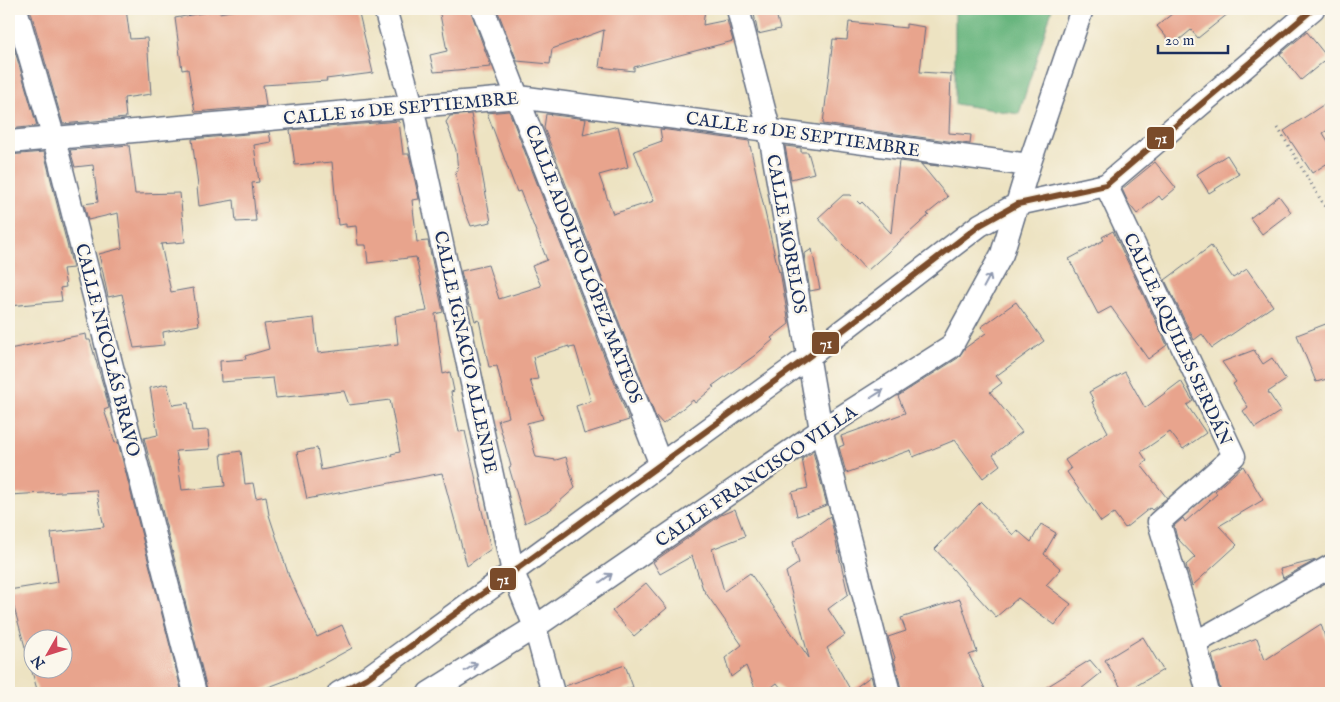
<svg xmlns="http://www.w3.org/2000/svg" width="1340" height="702" font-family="'IM FELL English',serif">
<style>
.forest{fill:#68b57e;stroke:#42726e}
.building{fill:#e8a48d;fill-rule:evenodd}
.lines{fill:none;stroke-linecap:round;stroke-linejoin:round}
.street-casing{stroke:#646e81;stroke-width:25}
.path{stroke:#646e81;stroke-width:3;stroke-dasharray:1 4;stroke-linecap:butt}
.street{stroke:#fff;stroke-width:22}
.bus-1-casing{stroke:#fbf7ec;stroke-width:10}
.bus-1{stroke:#7a4b2a;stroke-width:6}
.oneway{stroke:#8d97ae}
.labels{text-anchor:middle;stroke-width:5;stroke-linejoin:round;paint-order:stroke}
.street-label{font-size:18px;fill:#1b2f5e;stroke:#fbf7ec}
.line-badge{stroke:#fbf7ec;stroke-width:2}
.badge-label{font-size:14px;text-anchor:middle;font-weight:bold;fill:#fff}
</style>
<rect width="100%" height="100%" fill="#fbf7ec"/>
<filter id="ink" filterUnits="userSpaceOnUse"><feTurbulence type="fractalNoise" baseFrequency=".02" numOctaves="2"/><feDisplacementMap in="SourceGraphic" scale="10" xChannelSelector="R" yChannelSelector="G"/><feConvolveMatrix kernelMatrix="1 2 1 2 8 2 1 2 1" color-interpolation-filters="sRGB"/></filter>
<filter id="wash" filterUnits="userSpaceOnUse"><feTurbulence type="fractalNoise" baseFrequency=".0096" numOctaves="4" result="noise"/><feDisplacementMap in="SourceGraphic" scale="20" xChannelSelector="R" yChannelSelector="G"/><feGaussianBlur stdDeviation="1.12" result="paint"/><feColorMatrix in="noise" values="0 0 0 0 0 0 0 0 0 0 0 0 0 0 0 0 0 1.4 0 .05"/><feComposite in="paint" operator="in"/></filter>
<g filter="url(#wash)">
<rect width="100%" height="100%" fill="#ede3c2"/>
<path class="forest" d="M 955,9 L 1052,9 L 1019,114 L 955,104 Z"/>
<g id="blocks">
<path class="building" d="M 30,9 L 126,9 L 130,39 L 147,38 L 151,94 L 124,98 L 126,118 L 63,124 Z
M 242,9 L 358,9 L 373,73 L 326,79 L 327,81 L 263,85 L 266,106 L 195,112 L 188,69 L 182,70 L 175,18 L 218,10 L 219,13 Z
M 439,9 L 470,9 L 491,67 L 434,72 L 430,55 L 447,51 Z
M 497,9 L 705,9 L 703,25 L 727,20 L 733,41 L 634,67 L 634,71 L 599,67 L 604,30 L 552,49 L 550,64 L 517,61 Z
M 753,9 L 775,9 L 780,29 L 758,34 Z
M 1178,9 L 1234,9 L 1198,38 L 1191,30 L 1173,45 L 1157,26 Z
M 849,22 L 906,28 L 906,24 L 925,27 L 920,72 L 951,74 L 949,133 L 971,135 L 970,144 L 823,124 L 833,39 L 847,40 Z
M 9,31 L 37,126 L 9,129 Z
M 1307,32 L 1328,58 L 1301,80 L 1280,54 Z
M 1323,105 L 1331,117 L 1331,128 L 1323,133 L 1331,146 L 1331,161 L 1312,173 L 1284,131 Z
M 509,111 L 629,420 L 584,434 L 576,406 L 591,401 L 575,347 L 569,348 L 569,346 L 533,357 L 538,379 L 530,380 L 543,419 L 527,423 L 536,457 L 556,460 L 566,457 L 575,488 L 550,510 L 525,523 L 509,467 L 511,466 L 498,420 L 509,417 L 497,366 L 489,367 L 479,320 L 475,321 L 471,306 L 469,306 L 461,271 L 488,265 L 499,299 L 541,286 L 532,266 L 547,260 L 520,191 L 517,192 L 487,113 Z
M 471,114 L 491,222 L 471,226 L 462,203 L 455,171 L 458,171 L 456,150 L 446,122 L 450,116 Z
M 546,114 L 586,119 L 583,135 L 618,126 L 628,167 L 599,175 L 613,214 L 654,201 L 634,151 L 662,141 L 660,129 L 749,141 L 774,252 L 779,272 L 780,271 L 789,324 L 771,338 L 773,340 L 754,356 L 712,386 L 714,387 L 695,403 L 693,400 L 663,424 L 655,415 L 544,128 Z
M 399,121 L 403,154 L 409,154 L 419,199 L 412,200 L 417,242 L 428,241 L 443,312 L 435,314 L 443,374 L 450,372 L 454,391 L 451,392 L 459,432 L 465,431 L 480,498 L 479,498 L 491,549 L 467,566 L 442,473 L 307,499 L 297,452 L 317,448 L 321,470 L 392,456 L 391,454 L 400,452 L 390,400 L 349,405 L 344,391 L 276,398 L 273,378 L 221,382 L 220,361 L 246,359 L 245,356 L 269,349 L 264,324 L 314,318 L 318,353 L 398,344 L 395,316 L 427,311 L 416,257 L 368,263 L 366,245 L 358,245 L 356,226 L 346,227 L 346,224 L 338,225 L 332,162 L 295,165 L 290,130 Z
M 269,132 L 271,142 L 254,145 L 259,182 L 252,183 L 256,221 L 236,222 L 234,200 L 199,206 L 197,187 L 198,186 L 192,139 Z
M 129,145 L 135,194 L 180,193 L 185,242 L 161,244 L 171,292 L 193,288 L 199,325 L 163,332 L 164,345 L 134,348 L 122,294 L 108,297 L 99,254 L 122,248 L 118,213 L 88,220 L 84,204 L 98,202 L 93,165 L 75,167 L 70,150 Z
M 785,146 L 801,148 L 801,152 L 808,152 L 814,173 L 791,179 Z
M 44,152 L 73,268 L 63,269 L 66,287 L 60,288 L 62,301 L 9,306 L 9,155 Z
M 1227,155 L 1239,174 L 1209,193 L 1197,174 Z
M 899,161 L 939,166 L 921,164 L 948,197 L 927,214 L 929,215 L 867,271 L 818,218 L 843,195 L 851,195 L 860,204 L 862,202 L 891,233 Z
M 1155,162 L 1176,188 L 1162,200 L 1159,196 L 1137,214 L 1129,204 L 1122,189 Z
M 1279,196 L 1291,212 L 1262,234 L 1250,218 Z
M 1113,231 L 1167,345 L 1148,359 L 1111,307 L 1098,314 L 1069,259 L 1104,240 L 1102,237 Z
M 1211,246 L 1233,278 L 1247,269 L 1273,306 L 1212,348 L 1202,334 L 1194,340 L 1165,280 Z
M 812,249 L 820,289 L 810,291 L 804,254 Z
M 1016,302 L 1044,341 L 996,376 L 1002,383 L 990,392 L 1022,432 L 993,455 L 1000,465 L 983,478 L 955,440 L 913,457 L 911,450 L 846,473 L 839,447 L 844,445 L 841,436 L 905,413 L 898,396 L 958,358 L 965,348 L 986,333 L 981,327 Z
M 1331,322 L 1331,378 L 1316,382 L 1297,335 Z
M 86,334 L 87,340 L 90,340 L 104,388 L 109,408 L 104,410 L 115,443 L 118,442 L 182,693 L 38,693 L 9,590 L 58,582 L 51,533 L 104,527 L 96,490 L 9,495 L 9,349 ZM 32,640 L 62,640 L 62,670 L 32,670 Z
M 1254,350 L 1263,364 L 1272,358 L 1286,380 L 1268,392 L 1281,411 L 1255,428 L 1243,411 L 1248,407 L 1233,384 L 1236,382 L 1222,362 Z
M 1125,372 L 1145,408 L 1181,381 L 1193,401 L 1187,405 L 1206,433 L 1183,449 L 1170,432 L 1141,452 L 1147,461 L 1141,465 L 1167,498 L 1152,510 L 1150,508 L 1125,528 L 1114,513 L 1101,522 L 1067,472 L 1071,469 L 1065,460 L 1108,432 L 1092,402 L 1094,401 L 1089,392 Z
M 167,384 L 173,405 L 188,403 L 192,431 L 208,430 L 210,449 L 176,451 L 182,490 L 225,486 L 221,454 L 241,451 L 245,484 L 253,483 L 256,498 L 266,496 L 269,515 L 289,576 L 317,637 L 342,625 L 352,648 L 308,672 L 253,693 L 208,693 L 144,438 L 158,435 L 150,388 Z
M 813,452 L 827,505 L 797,516 L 792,492 L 808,488 L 802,459 Z
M 1243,466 L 1263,500 L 1219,526 L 1237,545 L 1192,586 L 1186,565 L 1195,557 L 1177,538 L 1174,526 L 1183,518 L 1185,522 L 1217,494 L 1215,491 Z
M 981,502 L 1013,535 L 1017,530 L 1031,542 L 1041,524 L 1056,533 L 1044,554 L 1061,569 L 1046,585 L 1071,604 L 1055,625 L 1018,598 L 996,617 L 935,549 Z
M 735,509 L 745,536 L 712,549 L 724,591 L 750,573 L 809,658 L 786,572 L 799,563 L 793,542 L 830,516 L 848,594 L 828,609 L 845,635 L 827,648 L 851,691 L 871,676 L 876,693 L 785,693 L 777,683 L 764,693 L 757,693 L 746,666 L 731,677 L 725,658 L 742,645 L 703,589 L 692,556 L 660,574 L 653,562 L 721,515 Z
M 1316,560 L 1283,578 L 1280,569 Z
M 646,583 L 667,608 L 634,636 L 612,611 Z
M 960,599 L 977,652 L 969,655 L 987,693 L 902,693 L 894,659 L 895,658 L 888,637 L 906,631 L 901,618 Z
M 1321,624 L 1331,657 L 1331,693 L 1221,693 L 1212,655 L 1257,638 L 1265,660 Z
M 1143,637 L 1163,670 L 1124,693 L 1105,660 Z
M 1090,660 L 1101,673 L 1076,693 L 1037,693 Z
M 625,665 L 633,687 L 615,693 L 566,693 L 565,686 Z"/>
</g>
</g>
<g filter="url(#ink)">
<use href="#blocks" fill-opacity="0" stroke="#646e81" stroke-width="1"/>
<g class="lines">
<defs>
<path id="street" d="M 16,9 L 54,139 L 195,693
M 385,9 L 412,106 L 513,572 L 535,627 L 553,693
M 483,9 L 661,465
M 738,9 L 769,129 L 821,430 L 889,693
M 9,142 L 519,97 L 1029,165
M 1106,185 L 1234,456 L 1159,522 L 1195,643 L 1208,693
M 1195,643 L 1331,566
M 339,693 L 367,678 L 808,357 L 980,225 L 1018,204 L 1106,185 L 1313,9
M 429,693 L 535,627 L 821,430 L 951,347 L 1002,254 L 1029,165 L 1082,9"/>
</defs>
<use href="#street" class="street-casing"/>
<path class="path" d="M 1278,128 L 1331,217"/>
<use href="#street" class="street"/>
<defs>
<path id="bus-1" d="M 339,693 L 367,678 L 808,357 L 980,225 L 1018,204 L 1106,185 L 1313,9"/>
</defs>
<use href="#bus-1" class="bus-1-casing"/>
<use href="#bus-1" class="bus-1"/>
</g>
<defs><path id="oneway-shaft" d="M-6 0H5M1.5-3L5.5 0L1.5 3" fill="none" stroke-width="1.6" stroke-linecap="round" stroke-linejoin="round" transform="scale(1.25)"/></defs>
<g class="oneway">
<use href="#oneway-shaft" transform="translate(987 281) rotate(-62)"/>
<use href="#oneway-shaft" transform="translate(877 394) rotate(-32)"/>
<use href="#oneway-shaft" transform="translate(606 578) rotate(-35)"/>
<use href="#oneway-shaft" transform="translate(471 667) rotate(-32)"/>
</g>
</g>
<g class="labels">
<g class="street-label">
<text transform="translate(401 108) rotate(-5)" y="6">CALLE 16 DE SEPTIEMBRE</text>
<text transform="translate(803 134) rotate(8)" y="6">CALLE 16 DE SEPTIEMBRE</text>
<text transform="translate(787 234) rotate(80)" y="6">CALLE MORELOS</text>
<text transform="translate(584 264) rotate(69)" y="6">CALLE ADOLFO LÓPEZ MATEOS</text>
<text transform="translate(1178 339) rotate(65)" y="6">CALLE AQUILES SERDÁN</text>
<text transform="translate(108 350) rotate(76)" y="6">CALLE NICOLÁS BRAVO</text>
<text transform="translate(466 352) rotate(78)" y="6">CALLE IGNACIO ALLENDE</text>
<text transform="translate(756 476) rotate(-34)" y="6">CALLE FRANCISCO VILLA</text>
</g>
</g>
<g class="line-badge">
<rect x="1146" y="126" width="29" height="24" rx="5" fill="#7a4b2a"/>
<rect x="811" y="331" width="29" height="24" rx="5" fill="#7a4b2a"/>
<rect x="489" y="567" width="28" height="24" rx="5" fill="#7a4b2a"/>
</g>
<g class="badge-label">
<text x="1161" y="143">71</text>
<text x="826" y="348">71</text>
<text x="503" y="584">71</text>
</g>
<rect width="1340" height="702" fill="none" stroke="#fbf7ec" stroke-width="30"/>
<g transform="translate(48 654) rotate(231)"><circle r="24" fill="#fbf7ec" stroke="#a1a7b3"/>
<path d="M0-4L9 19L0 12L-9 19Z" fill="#d1495b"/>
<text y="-8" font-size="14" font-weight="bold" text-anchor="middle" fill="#1b2f5e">N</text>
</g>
<path d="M1158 45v8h70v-8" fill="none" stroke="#1b2f5e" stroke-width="2.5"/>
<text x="1165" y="45" font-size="15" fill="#1b2f5e" stroke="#fbf7ec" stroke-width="4" paint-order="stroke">20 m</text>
</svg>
